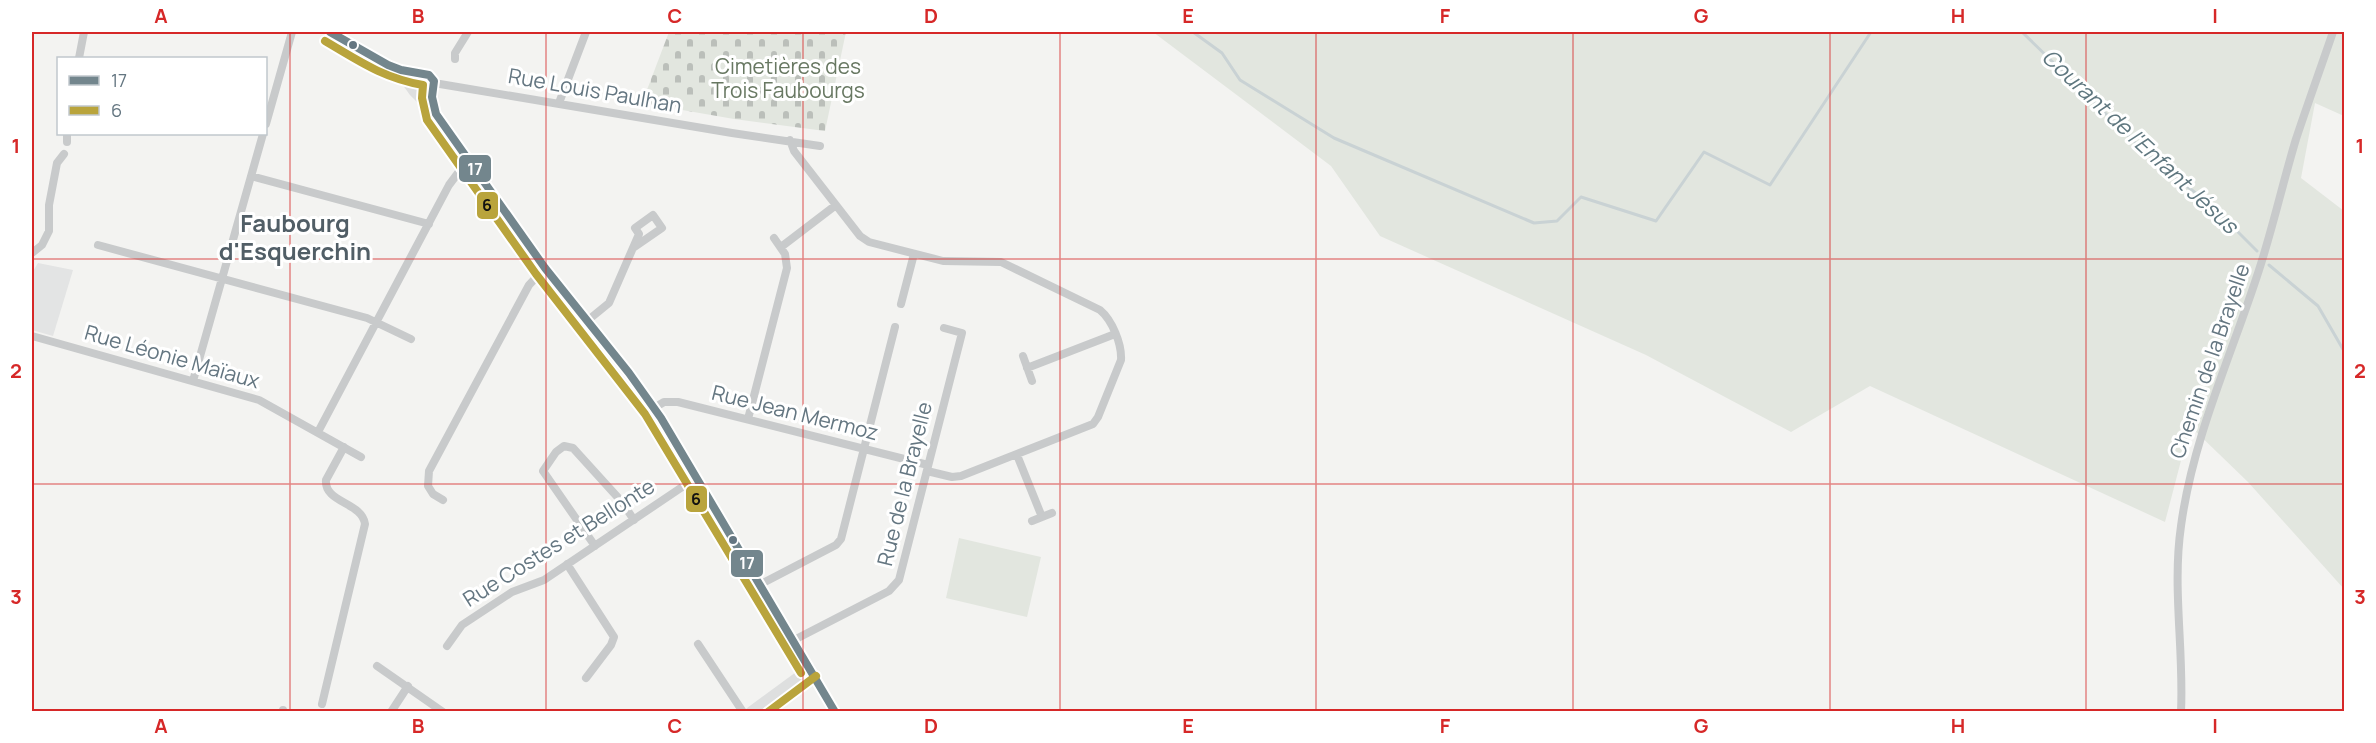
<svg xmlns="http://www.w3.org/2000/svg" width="2376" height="743" font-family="Manrope,sans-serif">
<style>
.built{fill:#e3e4e4}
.green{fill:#e2e6df}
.cemetery{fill:url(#cemetery-stones)}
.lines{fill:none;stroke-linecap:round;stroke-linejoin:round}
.stream{stroke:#c9d2d4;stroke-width:3}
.street{stroke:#c8cacb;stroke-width:8}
.secondary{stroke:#dedfdf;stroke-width:10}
.bus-1-casing{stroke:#fff;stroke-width:12}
.bus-2-casing{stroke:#fff;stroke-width:12}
.bus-1{stroke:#73868d;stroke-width:8}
.bus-2{stroke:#b9a43c;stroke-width:8}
.grid{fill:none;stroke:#d62828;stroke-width:1.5;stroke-opacity:0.55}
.bus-dot{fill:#647681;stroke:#fff;stroke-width:2}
.labels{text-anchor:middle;stroke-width:6;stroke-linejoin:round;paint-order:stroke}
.park-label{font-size:21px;fill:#687862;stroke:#fff}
.street-label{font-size:21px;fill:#647681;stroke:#fff}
.water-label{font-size:22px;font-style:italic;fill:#5f777f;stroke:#fff}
.quarter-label{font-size:24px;font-weight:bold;fill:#515e66;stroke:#fff}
.line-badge{stroke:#fff;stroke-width:2}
.badge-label{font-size:16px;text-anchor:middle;font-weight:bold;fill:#fff}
.pale-badge-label{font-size:16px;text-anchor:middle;font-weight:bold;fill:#111}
.neatline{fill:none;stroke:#d62828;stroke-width:2}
.grid-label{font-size:20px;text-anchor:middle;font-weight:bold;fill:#d62828}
</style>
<defs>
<pattern id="cemetery-stones" width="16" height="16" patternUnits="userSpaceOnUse" patternTransform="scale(1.5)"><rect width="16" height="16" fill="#e2e6df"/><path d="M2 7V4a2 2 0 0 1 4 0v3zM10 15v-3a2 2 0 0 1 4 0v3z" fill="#bbbfba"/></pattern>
</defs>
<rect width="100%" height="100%" fill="#f3f3f1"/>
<path class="built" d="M 38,263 L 73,270 L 53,336 L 32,330 L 32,273 Z"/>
<path class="green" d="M 1153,32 L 2344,32 L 2344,116 L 2315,103 L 2301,178 L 2344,211 L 2344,589 L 2248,482 L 2190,426 L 2165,522 L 1870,386 L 1791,432 L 1646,355 L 1380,236 L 1331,166 Z
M 959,538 L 1041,557 L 1027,617 L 946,598 Z"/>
<path class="cemetery" d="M 669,32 L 846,32 L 825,131 L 734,119 L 642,103 Z"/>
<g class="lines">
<path class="stream" d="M 1193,32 L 1222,53 L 1240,80 L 1334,138 L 1534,223 L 1557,221 L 1581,197 L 1656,221 L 1704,152 L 1770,185 L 1871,32
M 2022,32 L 2148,155 L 2213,207 L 2257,251
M 2269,265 L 2318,306 L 2344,351"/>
<path class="street" d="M 79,58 L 84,32
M 455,59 L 455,53 L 468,32
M 434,83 L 732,133 L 820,146
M 559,103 L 586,32
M 266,124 L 292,32
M 790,140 L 794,151 L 860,236 L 869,242 L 943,261 L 1001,262 L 1100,310 C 1112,320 1122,344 1121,360 L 1098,417 L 1093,424 L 961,476 L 952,477 L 927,471
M 67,142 L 67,134
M 251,176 L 429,224
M 98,245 L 367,318 L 411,339
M 781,247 L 836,205
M 32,253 L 42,245 L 49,231 L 49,205 L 57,163 L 64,154
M 901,304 L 914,254
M 587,321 L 609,303 L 639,234 L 635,228 L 653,215 L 662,228 L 633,248
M 32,336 L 259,400 L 361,457
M 1023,356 L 1032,381
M 1027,368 L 1115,334
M 193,381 L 263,134
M 654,408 L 664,402 L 678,402 L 928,465
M 748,419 L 787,268 L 785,254 L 774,238
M 318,432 L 449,185 L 458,173 L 471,163
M 1017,455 L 1042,517
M 443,500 L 433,494 L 428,486 L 429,471 L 529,285 L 545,268
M 1032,521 L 1052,513
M 595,546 L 543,471 L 556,452 L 564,446 L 573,448 L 622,502 L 634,520
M 567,564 L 614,637 L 611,645 L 586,678
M 761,584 L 836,545 L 841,539 L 895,327
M 794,640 L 889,591 L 899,580 L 962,333 L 944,328
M 698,644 L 743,712
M 447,646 L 462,625 L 512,592 L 544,580 L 697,477
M 377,666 L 443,712
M 322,704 L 365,524 C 362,502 324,503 326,480 L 344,447
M 283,712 L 283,710
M 391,712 L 408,686
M 2181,712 C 2184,649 2172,588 2181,526 C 2193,437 2232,354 2259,270 C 2273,227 2283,182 2296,139 C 2308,103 2321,67 2333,32"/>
<path class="secondary" d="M 330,32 L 388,65 L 401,70 L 429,75 C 438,85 430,99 435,111
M 380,61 L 404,78 L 414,92 L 436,114 L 545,268 L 629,373 L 661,418 L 835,712
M 750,712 L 810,668"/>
<defs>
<path id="bus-1" d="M 330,32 L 388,65 L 401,70 L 429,75 L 434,81 L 432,97 L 436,114 L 545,268 L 629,373 L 661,418 L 835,712"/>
<path id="bus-2" d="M 325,41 C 359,61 383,78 423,85 L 422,98 L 427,120 L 536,274 L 645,414 L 801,673
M 768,712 L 816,676"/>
</defs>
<use href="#bus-1" class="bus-1-casing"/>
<use href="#bus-2" class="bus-2-casing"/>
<use href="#bus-1" class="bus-1"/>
<use href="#bus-2" class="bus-2"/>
</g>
<path class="grid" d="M 290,32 L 290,712M 546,32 L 546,712M 803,32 L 803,712M 1060,32 L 1060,712M 1316,32 L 1316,712M 1573,32 L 1573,712M 1830,32 L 1830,712M 2086,32 L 2086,712M 32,259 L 2344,259M 32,484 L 2344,484"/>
<g class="bus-dot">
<circle cx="353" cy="45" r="5"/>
<circle cx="733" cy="540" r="5"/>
</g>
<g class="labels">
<g class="park-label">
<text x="788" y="74">Cimetières des<tspan x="788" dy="24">Trois Faubourgs</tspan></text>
</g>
<g class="street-label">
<text transform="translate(595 91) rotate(10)" y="7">Rue Louis Paulhan</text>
<text transform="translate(172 357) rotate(16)" y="7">Rue Léonie Maïaux</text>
<text transform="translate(2210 361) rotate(-71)" y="7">Chemin de la Brayelle</text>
<text transform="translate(795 413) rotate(14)" y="7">Rue Jean Mermoz</text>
<text transform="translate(905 484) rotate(-76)" y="7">Rue de la Brayelle</text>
<text transform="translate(559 543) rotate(-32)" y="7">Rue Costes et Bellonte</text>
</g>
<g class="water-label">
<text transform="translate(2140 141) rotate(43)" y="8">Courant de l'Enfant Jésus</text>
</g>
<g class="quarter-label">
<text x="295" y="232">Faubourg<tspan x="295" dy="28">d'Esquerchin</tspan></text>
</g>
</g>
<g class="line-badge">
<rect x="458" y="154" width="34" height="29" rx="6" fill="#73868d"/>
<rect x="476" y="191" width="23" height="29" rx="6" fill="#b9a43c"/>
<rect x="685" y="485" width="23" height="28" rx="6" fill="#b9a43c"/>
<rect x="730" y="549" width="34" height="29" rx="6" fill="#73868d"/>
</g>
<g class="badge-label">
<text x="475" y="175">17</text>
<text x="747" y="569">17</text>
</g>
<g class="pale-badge-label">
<text x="487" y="211">6</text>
<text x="696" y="505">6</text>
</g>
<rect width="2376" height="743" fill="none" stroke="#ffffff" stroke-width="66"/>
<rect x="57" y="57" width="210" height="78" fill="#ffffff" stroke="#c1c8cd" stroke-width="1.5"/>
<rect x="69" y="76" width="30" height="9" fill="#73868d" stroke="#c1c8cd" stroke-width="1.5"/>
<text x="111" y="87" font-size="18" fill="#647681">17</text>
<rect x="69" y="106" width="30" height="9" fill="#b9a43c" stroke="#c1c8cd" stroke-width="1.5"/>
<text x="111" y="117" font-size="18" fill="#647681">6</text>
<rect x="33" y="33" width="2310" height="677" class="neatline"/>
<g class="grid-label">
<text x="161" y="23">A</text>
<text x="418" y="23">B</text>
<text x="675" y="23">C</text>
<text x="931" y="23">D</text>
<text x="1188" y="23">E</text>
<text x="1445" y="23">F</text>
<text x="1701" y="23">G</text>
<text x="1958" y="23">H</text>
<text x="2215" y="23">I</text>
<text x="16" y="153">1</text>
<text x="2360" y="153">1</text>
<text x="16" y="378">2</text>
<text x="2360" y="378">2</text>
<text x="16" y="604">3</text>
<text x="2360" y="604">3</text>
<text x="161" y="733">A</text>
<text x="418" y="733">B</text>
<text x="675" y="733">C</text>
<text x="931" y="733">D</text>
<text x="1188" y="733">E</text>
<text x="1445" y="733">F</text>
<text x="1701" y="733">G</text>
<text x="1958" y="733">H</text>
<text x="2215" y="733">I</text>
</g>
</svg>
